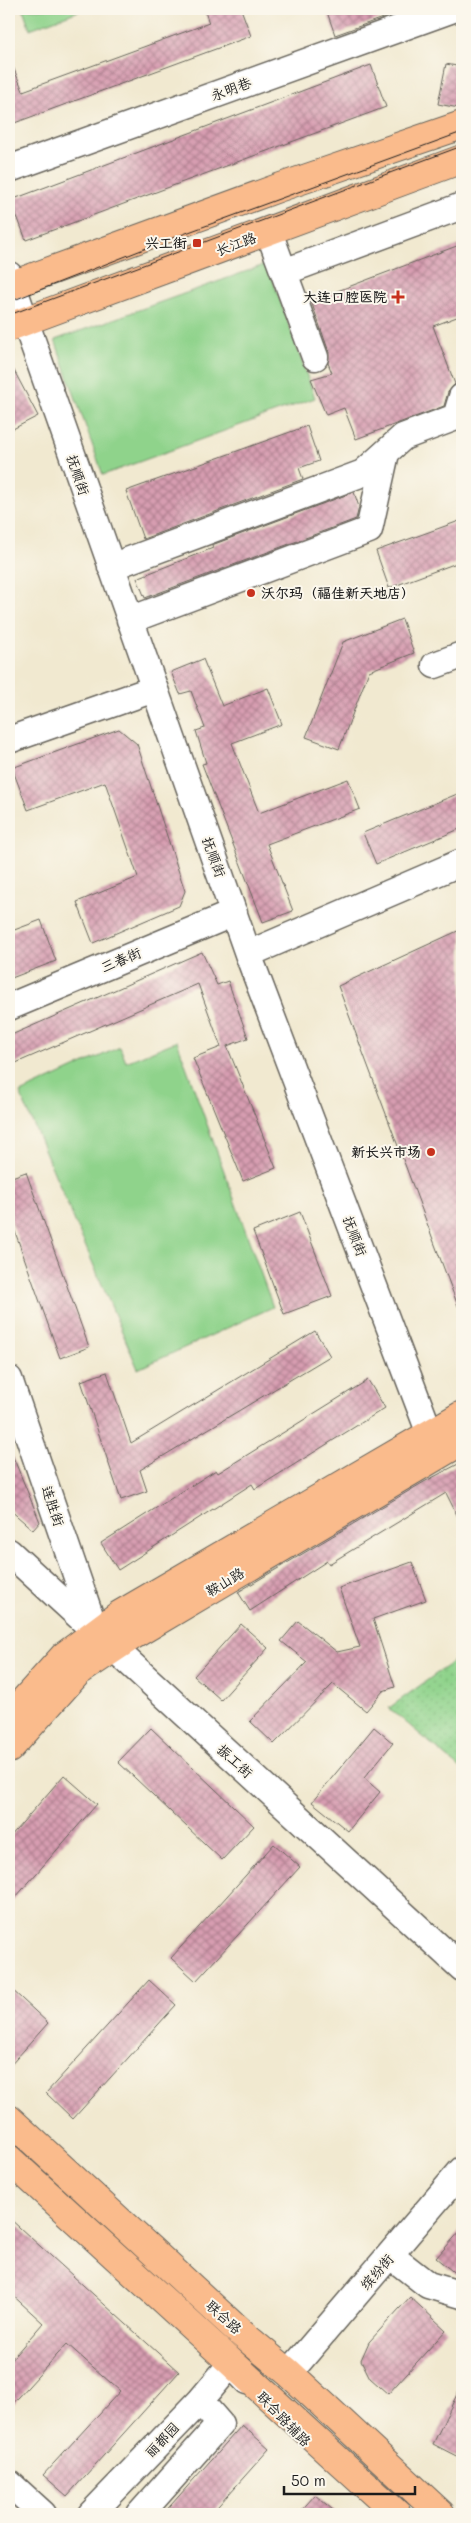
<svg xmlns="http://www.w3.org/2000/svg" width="471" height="2523" font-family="Mali,'LXGW WenKai TC',sans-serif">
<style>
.grass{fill:url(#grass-dots);stroke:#567854}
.garden{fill:#8fd38b;stroke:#567854}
.building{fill:url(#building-cross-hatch)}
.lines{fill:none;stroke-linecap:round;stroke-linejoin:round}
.minor-casing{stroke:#67645b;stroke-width:29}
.major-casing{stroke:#67645b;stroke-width:30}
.minor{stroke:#fff;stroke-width:26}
.major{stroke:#fabb8c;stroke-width:28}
.tram{stroke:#1c1c1c;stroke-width:1}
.poi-dot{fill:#c8321e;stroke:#fbf7ec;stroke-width:2}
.labels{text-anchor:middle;stroke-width:4;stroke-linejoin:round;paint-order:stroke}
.street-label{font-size:14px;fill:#1c1c1c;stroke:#fbf7ec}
.poi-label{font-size:14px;font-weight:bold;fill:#1c1c1c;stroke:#fbf7ec;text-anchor:end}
</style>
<defs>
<pattern id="grass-dots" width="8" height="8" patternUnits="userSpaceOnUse" patternTransform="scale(1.25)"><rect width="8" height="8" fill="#8fd38b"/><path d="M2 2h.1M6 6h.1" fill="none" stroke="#7bb577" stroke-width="1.8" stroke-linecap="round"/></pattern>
<pattern id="building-cross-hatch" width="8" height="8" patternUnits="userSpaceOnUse" patternTransform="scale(1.25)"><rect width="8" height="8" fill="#d79db1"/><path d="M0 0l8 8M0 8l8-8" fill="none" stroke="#ae7f8f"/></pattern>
</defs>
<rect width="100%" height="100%" fill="#fbf7ec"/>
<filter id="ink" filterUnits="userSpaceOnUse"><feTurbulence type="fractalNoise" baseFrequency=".02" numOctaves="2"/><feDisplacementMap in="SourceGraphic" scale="10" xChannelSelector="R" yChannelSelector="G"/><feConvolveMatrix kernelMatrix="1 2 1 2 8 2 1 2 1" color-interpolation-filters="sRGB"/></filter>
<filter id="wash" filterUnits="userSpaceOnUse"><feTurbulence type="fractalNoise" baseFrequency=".0096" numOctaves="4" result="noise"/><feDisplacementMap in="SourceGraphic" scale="20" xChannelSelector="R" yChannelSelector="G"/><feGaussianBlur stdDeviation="1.12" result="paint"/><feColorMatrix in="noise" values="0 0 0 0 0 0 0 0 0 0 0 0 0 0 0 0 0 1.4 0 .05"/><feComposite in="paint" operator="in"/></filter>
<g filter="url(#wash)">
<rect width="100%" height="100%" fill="#f1e9d0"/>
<path class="grass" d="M 462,1655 L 462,1770 L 389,1708 Z"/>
<path class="garden" d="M 23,9 L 84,9 L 30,29 Z
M 267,264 L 315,398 L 103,475 L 55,340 Z
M 177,1041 L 273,1307 L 138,1369 L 20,1093 L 120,1047 L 126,1062 Z"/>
<g id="blocks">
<path class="building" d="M 204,9 L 241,9 L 251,36 L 9,125 L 9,57 L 23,91 L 209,23 Z
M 326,9 L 402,9 L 402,11 L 335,35 Z
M 446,64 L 462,67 L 462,91 L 459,108 L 438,104 Z
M 371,65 L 386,107 L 26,240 L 11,200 Z
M 462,244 L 462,315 L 433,326 L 455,384 L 448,392 L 444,406 L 356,439 L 344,408 L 326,415 L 311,379 L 332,373 L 328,363 L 329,352 L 311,301 Z
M 9,361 L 38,416 L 9,431 Z
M 307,426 L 319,461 L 299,468 L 303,479 L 143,539 L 126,491 Z
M 354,492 L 359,507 L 356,519 L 145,598 L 137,578 L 213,548 L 212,545 Z
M 462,520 L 462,561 L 389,588 L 376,551 Z
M 402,619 L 414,653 L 369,671 L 339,749 L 306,737 L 343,642 Z
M 203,659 L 222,706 L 268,688 L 282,724 L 232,743 L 259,813 L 348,779 L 360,809 L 267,844 L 293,911 L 263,922 L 202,764 L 206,763 L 196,731 L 205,728 L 191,691 L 180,694 L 171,672 Z
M 119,729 L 137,744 L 185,891 L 179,906 L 93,943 L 77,902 L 138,877 L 105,782 L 28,810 L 12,768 Z
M 462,792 L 462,828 L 376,864 L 363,833 Z
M 41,920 L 56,961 L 9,979 L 9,932 Z
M 462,929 L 462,1313 L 461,1314 L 338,986 Z
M 202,952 L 217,985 L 228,981 L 248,1038 L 227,1046 L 276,1168 L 243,1181 L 193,1058 L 221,1047 L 198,984 L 9,1066 L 9,1036 Z
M 26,1172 L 89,1347 L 60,1358 L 9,1215 L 9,1178 Z
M 300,1212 L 332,1296 L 284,1314 L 253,1231 Z
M 315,1331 L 330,1356 L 140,1470 L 147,1491 L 121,1500 L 81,1381 L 107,1372 L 131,1443 Z
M 368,1380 L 385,1408 L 255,1489 L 252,1484 L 118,1570 L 101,1543 L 216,1470 L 218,1473 Z
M 9,1447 L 40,1522 L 33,1530 L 9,1509 Z
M 462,1462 L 462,1525 L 446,1493 L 329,1564 L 327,1561 L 250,1611 L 238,1592 L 424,1482 Z
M 412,1562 L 426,1600 L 373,1619 L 395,1687 L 383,1691 L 366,1711 L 333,1684 L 274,1744 L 250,1721 L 307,1662 L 281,1641 L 298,1621 L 337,1652 L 360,1647 L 339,1588 Z
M 241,1624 L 268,1648 L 221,1700 L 194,1676 Z
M 374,1727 L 393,1743 L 364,1778 L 380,1792 L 348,1831 L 312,1802 Z
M 151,1728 L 254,1826 L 222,1860 L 118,1762 Z
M 64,1775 L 97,1804 L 9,1905 L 9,1838 Z
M 274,1844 L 300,1867 L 196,1981 L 171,1958 Z
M 149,1980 L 176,2005 L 73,2119 L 46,2093 Z
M 9,1987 L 48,2023 L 9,2067 Z
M 9,2218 L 179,2372 L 67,2496 L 43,2475 L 120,2391 L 67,2344 L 9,2408 L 9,2362 L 43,2323 L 9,2292 Z
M 462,2229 L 462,2279 L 436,2258 Z
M 410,2297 L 446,2330 L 388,2394 L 370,2378 L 361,2360 L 369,2342 Z
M 462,2384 L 462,2459 L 433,2444 Z
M 242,2425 L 269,2449 L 211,2514 L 163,2514 Z
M 315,2495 L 338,2514 L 298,2514 Z"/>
</g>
</g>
<g filter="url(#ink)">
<use href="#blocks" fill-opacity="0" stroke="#67645b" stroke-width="1"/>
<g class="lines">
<defs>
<path id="minor" d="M 9,169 L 453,9
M 269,232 L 315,357
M 284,272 L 459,207 L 462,210
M 9,275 L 248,954 L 430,1434
M 111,567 L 363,473 L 403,437 L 456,417 L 462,397
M 130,620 L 369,530 L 386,453
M 435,665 L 462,655
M 9,740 L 154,689
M 248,954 L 462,862
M 9,1007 L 234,913
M 9,1379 L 95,1630
M 9,1552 L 462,1968
M 391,2256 L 428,2285 L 462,2295
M 289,2373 L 462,2170
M 9,2483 L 43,2514
M 91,2514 L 200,2401 L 231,2364 L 247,2381
M 140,2514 L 220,2424 L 200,2401"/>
<path id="major" d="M 9,286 L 278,188 L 462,125
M 9,327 L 462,159
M 9,1717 L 64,1656 L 119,1615 L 462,1415
M 9,1749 L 78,1672 L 132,1636 L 462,1441
M 9,2119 L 241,2333 L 289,2373 L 441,2514
M 9,2159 L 397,2514"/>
</defs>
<use href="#minor" class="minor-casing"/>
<use href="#major" class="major-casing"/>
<use href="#minor" class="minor"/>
<use href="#major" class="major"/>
<path class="tram" d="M 9,302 L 167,240 L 462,132
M 9,315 L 462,146"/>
</g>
</g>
<g class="poi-dot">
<rect x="192" y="238" width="10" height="10" rx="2.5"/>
<path d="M395.5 289.5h5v5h5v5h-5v5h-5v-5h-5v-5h5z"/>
<circle cx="251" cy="593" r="5"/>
<circle cx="431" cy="1152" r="5"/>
</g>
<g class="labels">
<g class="street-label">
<text transform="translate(231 89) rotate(-20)" y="5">永明巷</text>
<text transform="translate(236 244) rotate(-20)" y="5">长江路</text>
<text transform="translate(78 475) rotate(71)" y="5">抚顺街</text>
<text transform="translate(214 857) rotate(70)" y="5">抚顺街</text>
<text transform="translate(121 960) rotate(-23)" y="5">三春街</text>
<text transform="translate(355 1236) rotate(69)" y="5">抚顺街</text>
<text transform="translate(53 1506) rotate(71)" y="5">连胜街</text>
<text transform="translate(225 1582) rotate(-31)" y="5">鞍山路</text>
<text transform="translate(235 1761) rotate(42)" y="5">振工街</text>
<text transform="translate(377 2272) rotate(-49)" y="5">缤纷街</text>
<text transform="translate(224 2317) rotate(42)" y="5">联合路</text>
<text transform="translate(284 2419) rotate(46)" y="5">联合路辅路</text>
<text transform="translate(162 2440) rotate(-46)" y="5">丽都园</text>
</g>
<g class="poi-label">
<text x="187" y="248">兴工街</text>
<text x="387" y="302">大连口腔医院</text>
<text x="261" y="598" text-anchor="start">沃尔玛（福佳新天地店）</text>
<text x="421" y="1157">新长兴市场</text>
</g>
</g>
<rect width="471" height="2523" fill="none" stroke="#fbf7ec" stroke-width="30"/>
<path d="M284 2486v8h131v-8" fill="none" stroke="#1c1c1c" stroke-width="2.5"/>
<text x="291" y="2486" font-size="15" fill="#1c1c1c" stroke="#fbf7ec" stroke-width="4" paint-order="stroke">50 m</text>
</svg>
